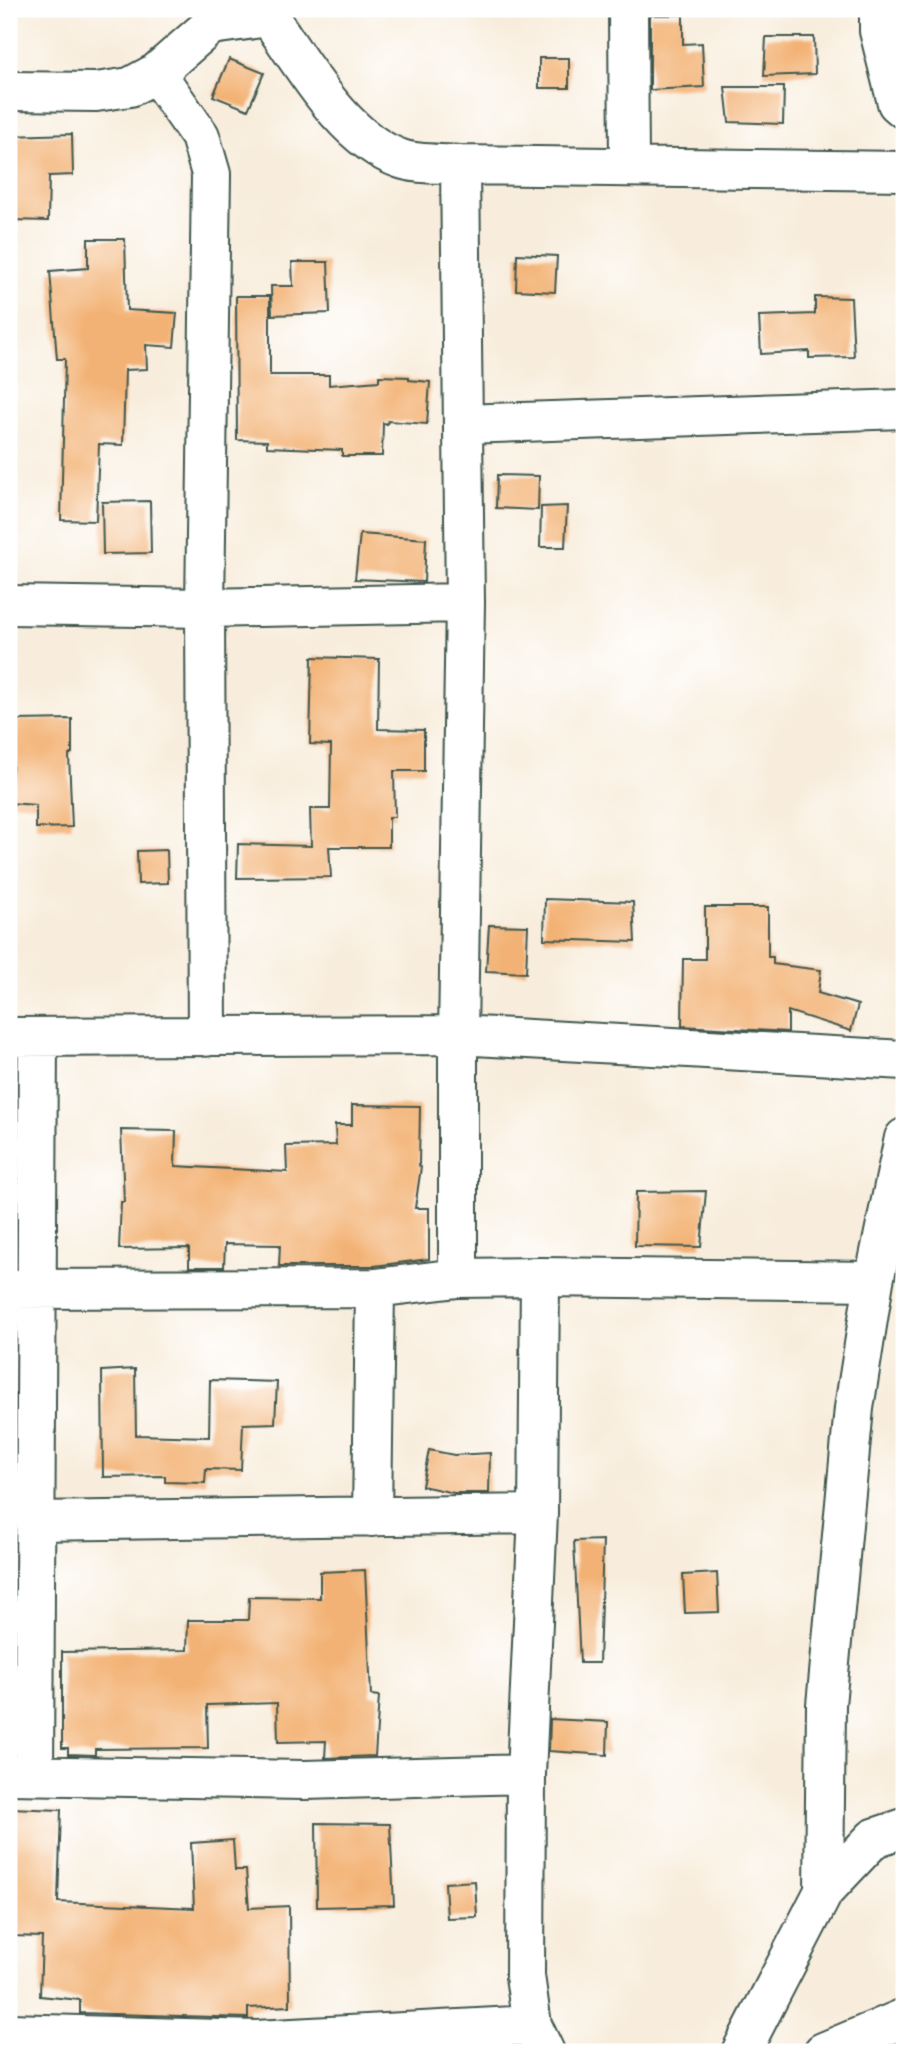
<svg xmlns="http://www.w3.org/2000/svg" width="913" height="2061" font-family="'Playpen Sans',sans-serif">
<style>
.building{fill:#f3b275}
.lines{fill:none;stroke-linecap:round;stroke-linejoin:round}
.minor-casing{stroke:#40574d;stroke-width:42}
.minor{stroke:#fff;stroke-width:38}
</style>
<rect width="100%" height="100%" fill="#fff"/>
<filter id="ink" filterUnits="userSpaceOnUse"><feTurbulence type="fractalNoise" baseFrequency=".0143" numOctaves="2"/><feDisplacementMap in="SourceGraphic" scale="14" xChannelSelector="R" yChannelSelector="G"/><feConvolveMatrix kernelMatrix="1 2 1 2 8 2 1 2 1" color-interpolation-filters="sRGB"/></filter>
<filter id="wash" filterUnits="userSpaceOnUse"><feTurbulence type="fractalNoise" baseFrequency=".00686" numOctaves="4" result="noise"/><feDisplacementMap in="SourceGraphic" scale="28" xChannelSelector="R" yChannelSelector="G"/><feGaussianBlur stdDeviation="1.57" result="paint"/><feColorMatrix in="noise" values="0 0 0 0 0 0 0 0 0 0 0 0 0 0 0 0 0 1.4 0 .05"/><feComposite in="paint" operator="in"/></filter>
<g filter="url(#wash)">
<rect width="100%" height="100%" fill="#f8eddc"/>
<g id="blocks">
<path class="building" d="M 650,15 L 683,15 L 683,44 L 702,43 L 704,87 L 650,90 Z
M 766,37 L 814,37 L 815,74 L 764,76 Z
M 539,58 L 569,58 L 569,88 L 539,88 Z
M 229,59 L 264,73 L 248,110 L 213,96 Z
M 725,87 L 784,87 L 783,124 L 729,122 Z
M 72,134 L 73,175 L 49,176 L 48,221 L 12,220 L 14,161 L 9,162 L 9,136 Z
M 88,239 L 125,239 L 127,310 L 177,313 L 174,347 L 146,345 L 147,369 L 125,370 L 123,445 L 99,444 L 96,521 L 61,520 L 65,359 L 57,359 L 50,271 L 88,268 Z
M 517,254 L 557,256 L 555,292 L 516,290 Z
M 292,262 L 328,262 L 330,313 L 272,315 L 271,286 L 293,286 Z
M 236,296 L 270,296 L 270,375 L 329,375 L 329,385 L 379,381 L 379,376 L 409,377 L 409,380 L 430,382 L 427,424 L 388,421 L 387,424 L 383,423 L 382,456 L 342,456 L 342,450 L 267,447 L 267,441 L 237,440 Z
M 815,297 L 851,298 L 854,357 L 809,358 L 809,351 L 761,354 L 759,316 L 815,314 Z
M 497,475 L 539,476 L 538,510 L 496,508 Z
M 150,501 L 151,553 L 103,554 L 102,502 Z
M 567,506 L 565,547 L 540,547 L 541,507 Z
M 360,534 L 426,539 L 424,582 L 355,579 Z
M 312,657 L 379,659 L 378,729 L 424,730 L 424,771 L 394,771 L 395,817 L 389,817 L 389,847 L 329,847 L 331,877 L 237,878 L 238,844 L 311,846 L 310,809 L 330,809 L 331,745 L 310,744 Z
M 72,719 L 72,753 L 69,755 L 72,827 L 36,828 L 36,805 L 9,803 L 17,720 Z
M 167,850 L 168,883 L 138,884 L 137,851 Z
M 545,899 L 633,902 L 635,942 L 544,939 Z
M 705,907 L 768,907 L 768,957 L 773,957 L 773,964 L 821,970 L 818,993 L 858,1005 L 851,1031 L 788,1011 L 788,1032 L 682,1026 L 683,959 L 705,959 Z
M 489,925 L 528,926 L 526,973 L 486,971 Z
M 352,1105 L 420,1106 L 419,1166 L 421,1167 L 415,1208 L 429,1208 L 429,1259 L 374,1266 L 279,1266 L 280,1245 L 225,1244 L 224,1267 L 189,1267 L 189,1248 L 119,1249 L 121,1202 L 124,1202 L 121,1130 L 176,1131 L 175,1166 L 287,1172 L 286,1146 L 336,1145 L 335,1125 L 352,1125 Z
M 706,1191 L 701,1247 L 635,1246 L 636,1192 Z
M 135,1369 L 136,1435 L 209,1437 L 210,1380 L 277,1382 L 275,1423 L 243,1424 L 241,1470 L 206,1469 L 205,1483 L 165,1482 L 165,1476 L 103,1477 L 102,1371 Z
M 429,1450 L 454,1455 L 490,1453 L 489,1493 L 454,1493 L 422,1486 Z
M 603,1540 L 599,1663 L 580,1663 L 574,1541 Z
M 365,1570 L 371,1695 L 379,1696 L 375,1756 L 325,1758 L 326,1741 L 278,1742 L 277,1703 L 207,1705 L 208,1748 L 95,1749 L 95,1755 L 68,1754 L 68,1748 L 62,1748 L 62,1652 L 187,1650 L 188,1620 L 248,1620 L 249,1597 L 320,1598 L 320,1572 Z
M 717,1573 L 719,1612 L 685,1613 L 683,1575 Z
M 550,1719 L 608,1722 L 607,1755 L 549,1751 Z
M 9,1808 L 61,1810 L 58,1902 L 194,1908 L 191,1843 L 233,1840 L 235,1870 L 246,1870 L 249,1908 L 289,1906 L 290,2006 L 248,2008 L 248,2018 L 80,2013 L 80,2000 L 40,1996 L 42,1937 L 13,1936 L 13,1919 L 9,1919 Z
M 316,1823 L 390,1824 L 394,1905 L 317,1907 Z
M 475,1881 L 477,1917 L 447,1918 L 445,1883 Z"/>
</g>
</g>
<g filter="url(#ink)">
<use href="#blocks" fill-opacity="0" stroke="#40574d" stroke-width="2"/>
<g class="lines">
<defs>
<path id="minor" d="M 628,9 L 629,165
M 879,9 L 879,31 L 897,103 L 904,109
M 156,73 L 200,136 L 211,174 L 205,608 L 207,1037
M 9,91 L 96,92 L 130,87 L 156,73 L 211,25 L 269,17 C 303,65 344,140 401,159 C 418,165 442,163 460,165 L 904,171
M 460,165 L 465,603
M 463,424 L 904,409
M 9,605 L 205,608 L 465,603 L 458,1035 L 458,1278
M 9,1037 L 458,1035 L 904,1060
M 540,1277 L 538,1514 L 526,1774 L 525,1976 L 532,2025 L 545,2052
M 9,1289 L 375,1288 L 458,1278 L 540,1277 L 874,1281
M 372,1517 L 375,1288
M 35,1521 L 538,1514
M 34,1774 L 38,1039
M 9,1775 L 304,1780 L 526,1774
M 824,1891 L 826,1705 L 854,1408 L 874,1281 L 904,1138
M 9,2033 L 256,2040 L 257,2052
M 256,2040 L 532,2025
M 741,2052 L 824,1891 L 874,1838 L 904,1828
M 823,2052 L 904,2018"/>
</defs>
<use href="#minor" class="minor-casing"/>
<use href="#minor" class="minor"/>
</g>
</g>
<rect width="913" height="2061" fill="none" stroke="#fff" stroke-width="35"/>
</svg>
